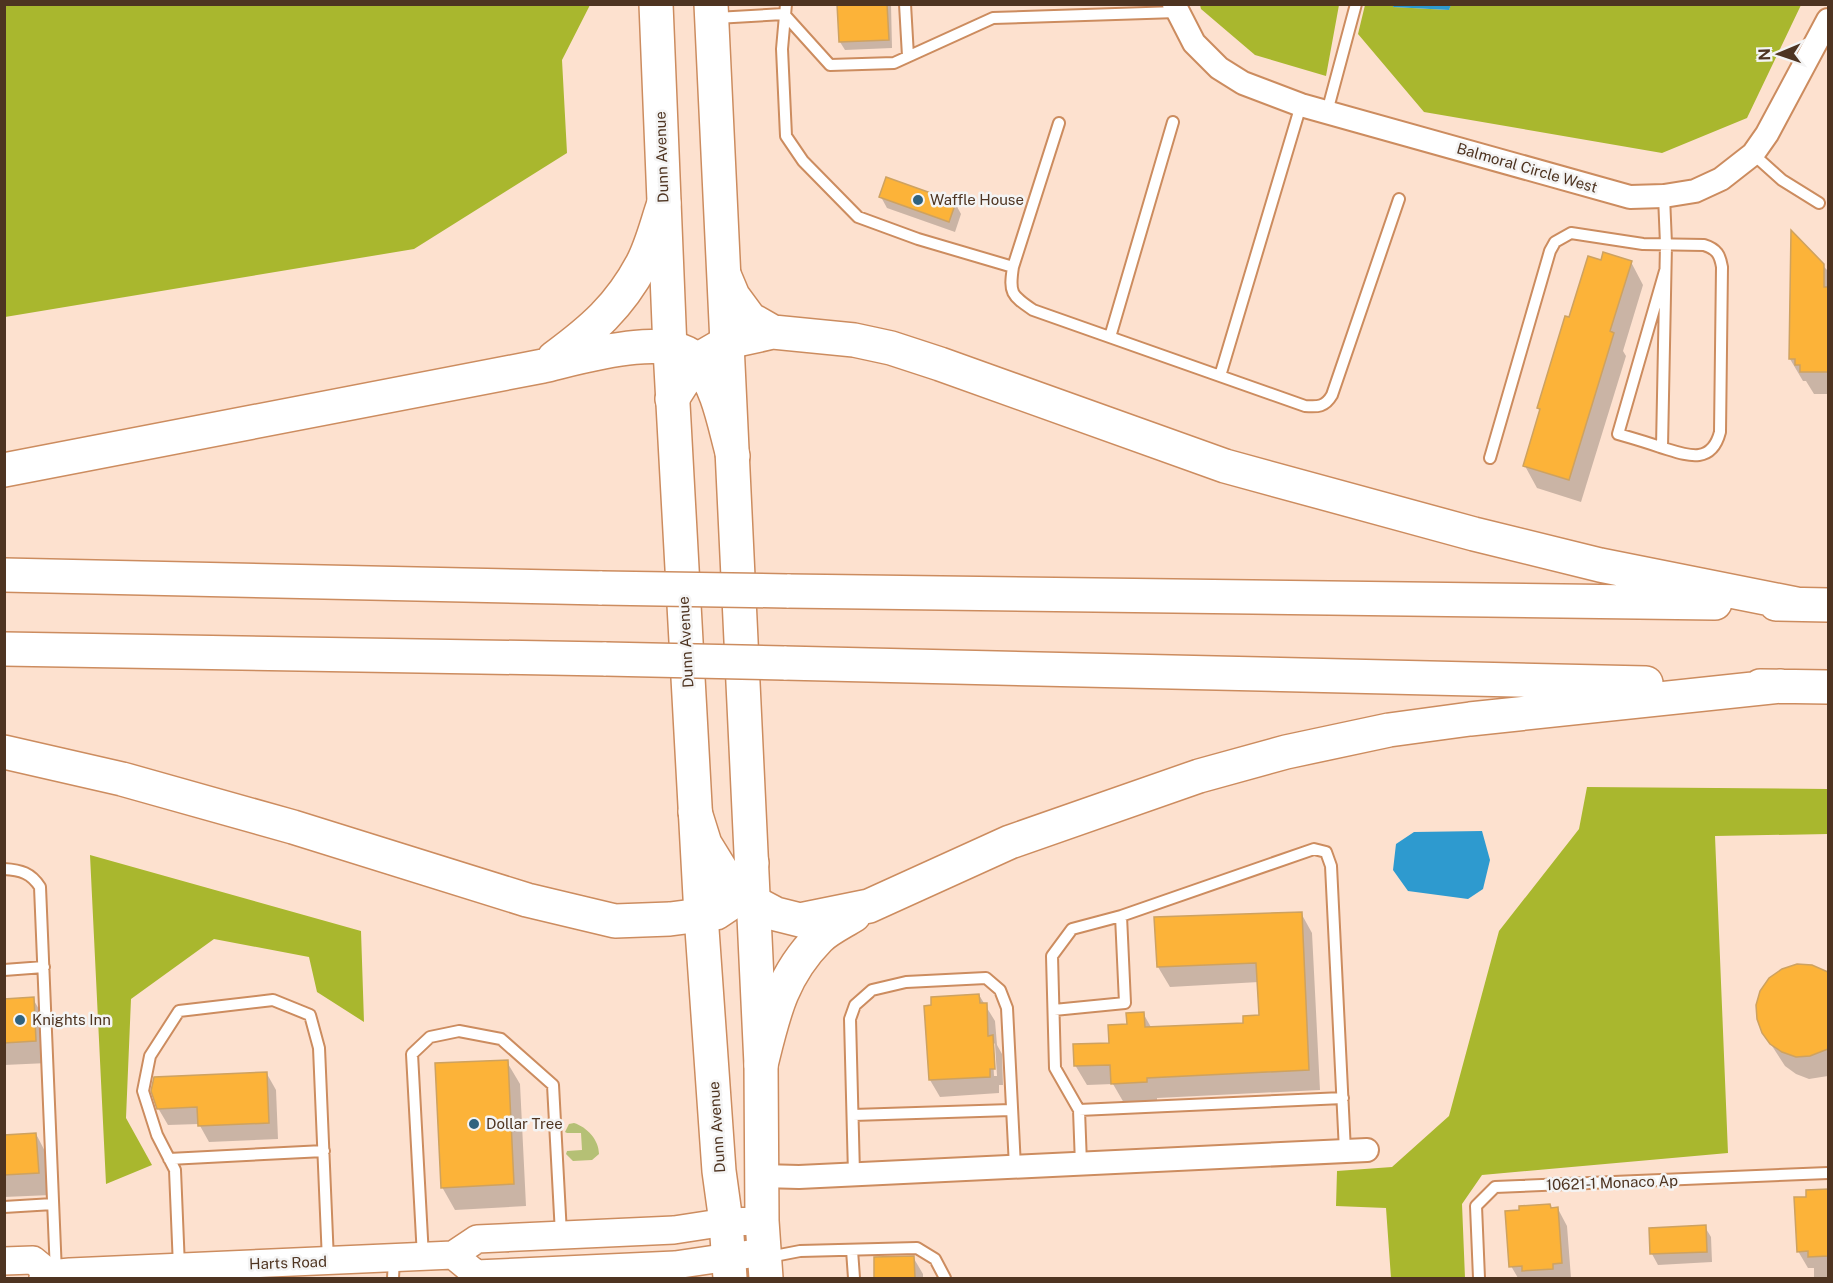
<svg xmlns="http://www.w3.org/2000/svg" width="1833" height="1283" font-family="'Public Sans',sans-serif">
<style>
.green{fill:#b5c075}
.forest{fill:#a9b72e}
.water{fill:#2e9acf}
.shadow{fill:#0003;fill-rule:evenodd}
.building{fill:#fcb339;stroke:#cea260;stroke-width:1.5}
.lines{fill:none;stroke-linecap:round;stroke-linejoin:round}
.service-casing{stroke:#cc8c5f;stroke-width:14}
.minor-casing{stroke:#cc8c5f;stroke-width:26}
.tertiary-casing{stroke:#cc8c5f;stroke-width:30}
.primary-casing{stroke:#cc8c5f;stroke-width:36}
.motorway-casing{stroke:#cc8c5f;stroke-width:36}
.service{stroke:#fff;stroke-width:10}
.minor{stroke:#fff;stroke-width:22}
.tertiary{stroke:#fff;stroke-width:27}
.primary{stroke:#fff;stroke-width:33}
.motorway{stroke:#fff;stroke-width:33}
.motorway-bridge-casing{stroke:#cc8c5f;stroke-width:36;stroke-linecap:butt}
.motorway-bridge{stroke:#fff;stroke-width:33}
.poi-dot{fill:#2f627f;stroke:#f4f4f4;stroke-width:2}
.labels{text-anchor:middle;stroke-width:5;stroke-linejoin:round;paint-order:stroke}
.street-label{font-size:15px;fill:#4e3421;stroke:#f4f4f4}
.poi-label{font-size:15px;fill:#4e3421;stroke:#f4f4f4;text-anchor:start}
</style>
<rect width="100%" height="100%" fill="#fde1cf"/>
<path class="green" d="M 574,1123 C 587,1127 599,1140 599,1154 L 592,1160 L 573,1161 L 566,1154 L 567,1151 L 582,1150 L 581,1133 L 567,1133 L 565,1132 L 569,1124 Z"/>
<path class="forest" d="M 5,4 L 590,4 L 590,5 L 562,60 L 567,153 L 414,249 L 5,317 Z
M 1451,4 L 1801,5 L 1747,118 L 1662,153 L 1424,112 L 1358,34 L 1365,5 L 1394,5 L 1393,7 L 1449,10 Z
M 1200,5 L 1339,5 L 1326,76 L 1255,55 L 1201,9 Z
M 1587,787 L 1828,789 L 1828,834 L 1715,836 L 1728,1153 L 1482,1175 L 1462,1204 L 1465,1278 L 1391,1278 L 1386,1208 L 1336,1206 L 1337,1171 L 1392,1167 L 1449,1116 L 1499,931 L 1579,829 Z
M 90,855 L 361,931 L 364,1022 L 317,992 L 309,957 L 214,939 L 131,999 L 126,1118 L 152,1165 L 106,1184 Z"/>
<path class="water" d="M 1394,4 L 1451,4 L 1451,5 L 1449,10 L 1393,7 Z
M 1482,831 L 1490,860 L 1483,889 L 1468,899 L 1408,891 L 1393,870 L 1396,844 L 1414,832 Z"/>
<path class="shadow" d="M 839,4 L 891,4 L 892,48 L 845,50 L 840,42 Z
M 881,197 L 955,203 L 961,214 L 955,232 L 887,208 Z
M 1792,234 L 1828,271 L 1828,394 L 1814,394 L 1806,381 L 1803,381 L 1790,359 Z
M 1602,262 L 1631,262 L 1643,285 L 1623,351 L 1626,356 L 1581,502 L 1537,488 L 1525,466 L 1541,412 L 1538,408 L 1570,319 Z
M 1301,913 L 1312,933 L 1320,1090 L 1157,1098 L 1157,1101 L 1124,1103 L 1113,1084 L 1087,1085 L 1075,1065 L 1110,1045 L 1143,1013 L 1152,1029 L 1245,1024 L 1261,1017 L 1259,982 L 1170,987 L 1158,967 Z
M 1826,973 L 1828,975 L 1828,1076 L 1809,1079 L 1796,1074 L 1785,1066 L 1763,1032 Z
M 979,995 L 995,1021 L 997,1045 L 1002,1054 L 1003,1085 L 999,1085 L 999,1093 L 940,1097 L 930,1080 L 926,1007 ZM 992,1041 L 995,1044 L 997,1076 L 994,1076 Z
M 33,999 L 46,1021 L 48,1063 L 4,1065 L 4,1000 Z
M 507,1062 L 520,1084 L 526,1206 L 455,1210 L 442,1187 Z
M 267,1074 L 276,1090 L 278,1139 L 209,1142 L 199,1124 L 168,1125 L 158,1108 Z
M 36,1134 L 48,1157 L 51,1195 L 4,1197 L 4,1136 Z
M 1828,1191 L 1828,1278 L 1814,1278 L 1814,1268 L 1808,1268 L 1798,1251 L 1807,1192 Z
M 1550,1205 L 1552,1209 L 1558,1209 L 1567,1226 L 1571,1278 L 1518,1278 L 1511,1266 Z
M 1705,1227 L 1711,1237 L 1712,1262 L 1658,1265 L 1652,1254 Z
M 913,1257 L 923,1274 L 923,1278 L 876,1278 L 875,1258 Z"/>
<path class="building" d="M 837,4 L 887,4 L 889,40 L 839,42 Z
M 886,177 L 956,202 L 949,222 L 879,197 Z
M 1791,230 L 1824,264 L 1824,287 L 1828,287 L 1828,372 L 1800,372 L 1800,365 L 1795,365 L 1795,359 L 1789,359 Z
M 1603,252 L 1632,261 L 1610,331 L 1614,333 L 1569,480 L 1523,466 L 1540,409 L 1537,408 L 1565,316 L 1569,317 L 1588,256 L 1601,260 Z
M 1302,912 L 1309,1070 L 1147,1078 L 1147,1082 L 1111,1084 L 1110,1065 L 1074,1066 L 1073,1044 L 1109,1043 L 1108,1025 L 1127,1024 L 1126,1013 L 1144,1012 L 1145,1027 L 1243,1023 L 1243,1016 L 1259,1015 L 1256,963 L 1157,967 L 1154,917 Z
M 1797,964 L 1812,965 L 1828,972 L 1828,1049 L 1810,1056 L 1796,1057 L 1782,1052 L 1770,1044 L 1762,1033 L 1757,1019 L 1756,1005 L 1760,991 L 1769,978 L 1782,969 Z
M 979,994 L 980,1003 L 987,1003 L 988,1036 L 993,1035 L 995,1069 L 990,1069 L 990,1077 L 929,1080 L 924,1006 L 931,1005 L 931,997 Z
M 34,997 L 36,1041 L 4,1043 L 4,999 Z
M 508,1060 L 514,1184 L 441,1188 L 435,1063 Z
M 267,1072 L 269,1123 L 198,1126 L 197,1107 L 157,1109 L 151,1091 L 154,1077 Z
M 36,1133 L 39,1173 L 4,1175 L 4,1135 Z
M 1828,1189 L 1828,1256 L 1808,1257 L 1808,1251 L 1797,1252 L 1794,1197 L 1806,1197 L 1806,1190 Z
M 1550,1204 L 1551,1208 L 1558,1207 L 1562,1263 L 1553,1264 L 1553,1269 L 1522,1271 L 1522,1266 L 1509,1267 L 1505,1211 L 1519,1210 L 1519,1206 Z
M 1706,1225 L 1707,1252 L 1650,1254 L 1649,1228 Z
M 914,1256 L 915,1278 L 874,1278 L 874,1257 Z"/>
<g class="lines">
<defs>
<path id="service" d="M 786,4 L 782,49 L 786,136 L 803,161 L 858,217 L 918,239 L 1013,267 C 1009,293 1011,295 1033,310 L 1305,406 C 1318,407 1325,407 1332,395 L 1399,199
M 905,4 L 908,56
M 784,14 L 830,65 L 894,63 L 993,18 L 1177,12
M 716,18 L 784,14
M 1327,112 L 1356,4
M 1753,154 L 1782,180 L 1819,203
M 1013,267 L 1059,123
M 1110,337 L 1173,122
M 1220,376 L 1301,105
M 1662,447 L 1666,244 L 1664,196
M 1490,458 L 1550,251 L 1555,242 L 1571,233 L 1643,244 L 1704,245 C 1717,249 1720,255 1722,267 L 1720,432 C 1711,467 1684,454 1660,447 C 1646,442 1632,438 1618,434 L 1665,271
M 4,869 C 21,870 31,873 40,887 L 56,1273
M 4,970 L 44,967
M 1054,1010 L 1125,1003 L 1121,916
M 1079,1110 L 1343,1098
M 853,1115 L 1011,1110
M 169,1159 L 324,1151
M 1081,1164 L 1079,1110 L 1055,1068 L 1052,956 L 1072,929 L 1121,916 L 1314,849 L 1326,852 L 1331,866 L 1345,1151
M 854,1174 L 850,1019 L 855,1005 L 872,990 L 906,982 L 986,978 L 1000,990 L 1007,1008 L 1015,1167
M 4,1207 L 53,1204
M 852,1250 L 854,1278
M 423,1257 L 412,1054 L 430,1037 L 459,1031 L 501,1039 L 553,1085 L 561,1234
M 769,1257 L 800,1251 L 917,1248 L 935,1259 L 945,1278
M 179,1267 L 175,1170 L 157,1135 L 143,1091 L 150,1056 L 179,1011 L 273,1000 L 310,1015 L 319,1048 L 328,1261
M 393,1278 L 394,1259
M 1479,1278 L 1476,1206 L 1495,1187 L 1828,1173"/>
<path id="minor" d="M 1174,4 L 1194,43 L 1219,68 L 1243,83 L 1301,105 L 1630,197 L 1664,196 L 1695,191 L 1721,179 L 1753,154 L 1767,134 L 1828,20
M 761,1176 L 799,1177 L 1367,1150"/>
<path id="tertiary" d="M 453,1255 L 476,1274 L 675,1265 L 763,1252
M 4,1261 L 33,1260 L 50,1274
M 43,1278 L 50,1274 L 70,1272 L 453,1255 L 477,1239 L 674,1230 L 726,1222 L 762,1221"/>
<path id="primary" d="M 656,4 L 670,349 L 701,915 L 719,1171 L 726,1222 L 730,1278
M 711,4 L 761,1065 L 762,1221 L 766,1278"/>
<path id="motorway" d="M 725,277 L 733,296 L 750,319 L 773,332
M 554,358 C 592,330 619,307 642,264 C 652,245 657,223 664,203
M 672,399 L 697,360 L 728,342 L 773,332 L 854,340 L 891,348 L 940,364 L 1225,466 L 1474,534 L 1600,565 L 1796,604
M 4,470 L 543,366 C 578,358 671,329 698,362 C 719,389 724,424 733,456
M 4,575 L 602,588
M 787,591 L 1715,603
M 1776,604 L 1828,605
M 4,649 L 606,659
M 784,663 L 1646,683
M 1760,686 L 1828,687
M 4,752 L 122,779 L 293,827 L 527,900 L 615,921 L 670,919 L 716,913 L 728,905 L 738,894 L 752,863
M 695,812 L 705,844 L 729,883 L 738,894 L 776,914 L 800,920 L 869,906 L 1010,842 L 1199,776 L 1286,752 L 1389,730 L 1470,719 L 1781,686
M 761,1065 C 773,1016 781,976 819,938 C 828,929 843,922 854,915"/>
</defs>
<use href="#service" class="service-casing"/>
<use href="#minor" class="minor-casing"/>
<use href="#tertiary" class="tertiary-casing"/>
<use href="#primary" class="primary-casing"/>
<use href="#motorway" class="motorway-casing"/>
<use href="#service" class="service"/>
<use href="#minor" class="minor"/>
<use href="#tertiary" class="tertiary"/>
<use href="#primary" class="primary"/>
<use href="#motorway" class="motorway"/>
<defs>
<path id="motorway-bridge" d="M 602,588 L 787,591
M 606,659 L 784,663"/>
</defs>
<use href="#motorway-bridge" class="motorway-bridge-casing"/>
<use href="#motorway-bridge" class="motorway-bridge"/>
</g>
<g class="poi-dot">
<circle cx="918" cy="200" r="6"/>
<circle cx="20" cy="1020" r="6"/>
<circle cx="474" cy="1124" r="6"/>
</g>
<g class="labels">
<g class="street-label">
<text transform="translate(662 157) rotate(-92)" y="5">Dunn Avenue</text>
<text transform="translate(1527 168) rotate(16)" y="5">Balmoral Circle West</text>
<text transform="translate(686 642) rotate(-93)" y="5">Dunn Avenue</text>
<text transform="translate(717 1127) rotate(-94)" y="5">Dunn Avenue</text>
<text transform="translate(1612 1183) rotate(-2)" y="5">10621-1 Monaco Ap</text>
<text transform="translate(288 1263) rotate(-2)" y="5">Harts Road</text>
</g>
<g class="poi-label">
<text x="930" y="205">Waffle House</text>
<text x="32" y="1025">Knights Inn</text>
<text x="486" y="1129">Dollar Tree</text>
</g>
</g>
<rect width="1833" height="1283" fill="none" stroke="#4e3421" stroke-width="12"/>
<g transform="translate(1779 54) rotate(268)" stroke="#f4f4f4" stroke-width="4.5" paint-order="stroke">
<path d="M0-4.5L10 22L0 15L-10 22Z" fill="#4e3421"/>
<text y="-9" font-size="16" font-weight="bold" text-anchor="middle" fill="#4e3421">N</text>
</g>
</svg>
